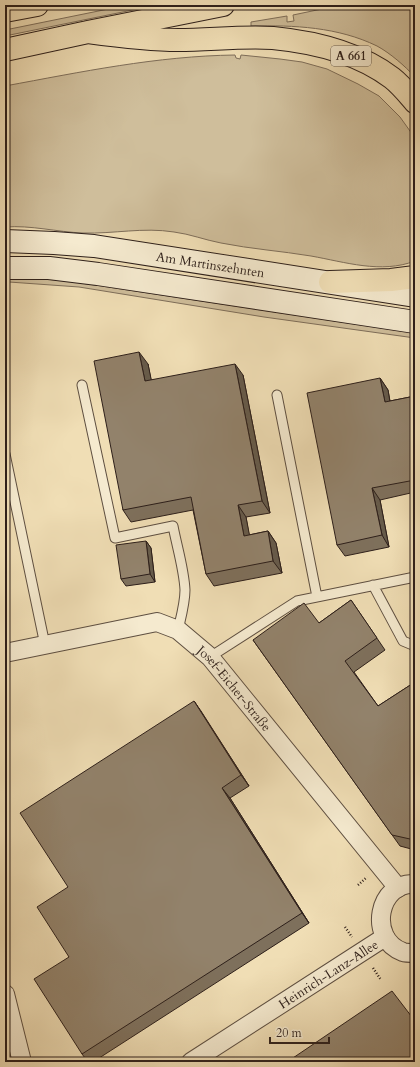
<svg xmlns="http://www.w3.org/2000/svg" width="420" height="1067" font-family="Cardo,serif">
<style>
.green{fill:#cfbe9b;stroke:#7e6e5a}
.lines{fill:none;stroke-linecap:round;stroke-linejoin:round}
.service-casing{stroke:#5e4f41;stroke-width:11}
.minor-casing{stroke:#5e4f41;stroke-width:20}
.secondary-casing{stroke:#2d1f1a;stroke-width:24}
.motorway-casing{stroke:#2d1f1a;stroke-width:24}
.path{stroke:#2d1f1a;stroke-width:2.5;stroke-dasharray:1 2;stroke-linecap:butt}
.service{stroke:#f5eacf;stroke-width:9}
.minor{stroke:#f5eacf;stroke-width:18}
.secondary{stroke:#f5eacf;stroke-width:22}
.motorway{stroke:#f0deb5;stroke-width:22}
.wall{fill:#7e705c;stroke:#2d1f1a}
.shaded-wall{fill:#665b4b;stroke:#2d1f1a}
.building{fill:#92826b;stroke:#2d1f1a}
.labels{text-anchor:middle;stroke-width:3;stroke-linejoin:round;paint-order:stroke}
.shield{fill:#f5eacf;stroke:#695c50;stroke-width:1}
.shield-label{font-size:12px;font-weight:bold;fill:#2d1f1a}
.street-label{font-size:13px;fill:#2d1f1a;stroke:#f5eacf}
</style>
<rect width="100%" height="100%" fill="#f0deb5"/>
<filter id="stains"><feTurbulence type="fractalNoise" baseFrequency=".005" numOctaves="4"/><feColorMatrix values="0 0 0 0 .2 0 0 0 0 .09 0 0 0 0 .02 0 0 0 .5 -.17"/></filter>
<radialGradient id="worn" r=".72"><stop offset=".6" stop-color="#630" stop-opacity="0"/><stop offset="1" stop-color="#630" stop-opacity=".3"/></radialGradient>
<path class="green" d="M 128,5 L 157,5 L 5,36 L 5,30 Z
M 341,5 L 415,5 L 415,77 C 405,66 390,53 377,46 C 338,27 294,25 251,26 L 251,22 L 287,16 L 287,22 L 294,21 L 293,15 Z
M 235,55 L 236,58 L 240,59 L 241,55 L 280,59 L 302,62 L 327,69 L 358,84 L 379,96 L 400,117 L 415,138 L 415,261 C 381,274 345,262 311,256 C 281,251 251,249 221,243 C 205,240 190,234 174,232 C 143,227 114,234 83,233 C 57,232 31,225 5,227 L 5,86 C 81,72 157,56 235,55 Z
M 8,279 L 44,279 L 68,281 L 415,333 L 415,338 L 264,317 L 79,287 L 9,282 Z"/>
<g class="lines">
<defs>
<path id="service" d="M 82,385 L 115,538 L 173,526 C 177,547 184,569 185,590 C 185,603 181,617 178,630
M 277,395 L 317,597
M 5,454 L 45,645
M 373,585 L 403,641 L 415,646
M 210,657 L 297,601 L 415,577"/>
<g id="minor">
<path id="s1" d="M 5,653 L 157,622 L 178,630 L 210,657 L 398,888"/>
<path d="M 415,884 C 378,881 367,939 403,952 C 406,953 411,953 415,953"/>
<path d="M 5,994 L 22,1062"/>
<path id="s2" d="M 191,1062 L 385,937"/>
</g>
<g id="secondary">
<path id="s3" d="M 5,241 L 54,243 L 94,246 L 415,296"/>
<path d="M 5,268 L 49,268 L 98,274 L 415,322"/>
</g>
<path id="motorway" d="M 5,11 L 37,5
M 88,32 C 118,36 148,40 178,40 C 210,40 241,36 273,38 C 314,42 359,53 392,78 C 401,85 408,94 415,102
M 5,50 L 88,32 L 223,5
M 330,282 L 391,280 L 415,277"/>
</defs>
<use href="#service" class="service-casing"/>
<use href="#minor" class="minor-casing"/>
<use href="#secondary" class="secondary-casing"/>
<use href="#motorway" class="motorway-casing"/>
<path class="path" d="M 358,885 L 367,877
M 345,927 L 352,937
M 373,968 L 381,980"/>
<use href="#service" class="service"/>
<use href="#minor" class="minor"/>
<use href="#secondary" class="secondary"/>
<use href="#motorway" class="motorway"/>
</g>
<path class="wall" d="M 148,364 L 151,380 L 243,375 L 270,513 L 246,517 L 249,535 L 268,531 L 276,543 L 282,573 L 214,586 L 206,574 L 193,510 L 131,522 L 123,510 Z
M 380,378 L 388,390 L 390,401 L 415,396 L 415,492 L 380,500 L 389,547 L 345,556 L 337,545 Z
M 146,541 L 151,548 L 155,582 L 126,586 L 121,579 Z
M 351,600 L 385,650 L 354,672 L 378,706 L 415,682 L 415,850 L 400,846 L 253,640 L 319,623 Z
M 194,701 L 249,786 L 230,798 L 309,923 L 93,1062 L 88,1062 L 82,1054 L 69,957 L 68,887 Z"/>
<path class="shaded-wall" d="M 139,352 L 148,364 L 154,393 L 145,381 Z
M 235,364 L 243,375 L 270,513 L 262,501 Z
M 380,378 L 388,390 L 392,414 L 385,402 Z
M 372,488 L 380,500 L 389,547 L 382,535 Z
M 238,505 L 246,517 L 252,548 L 244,536 Z
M 268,531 L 276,543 L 282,573 L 273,561 Z
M 146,541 L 151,548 L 155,582 L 150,574 Z
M 194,701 L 201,711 L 249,786 L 241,775 Z
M 222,788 L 230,798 L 309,923 L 302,913 Z
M 415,1022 L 415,1045 L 411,1039 Z"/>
<path class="building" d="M 139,352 L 145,381 L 235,364 L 262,501 L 238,505 L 244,536 L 268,531 L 273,561 L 206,574 L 191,497 L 123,510 L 94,361 Z
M 380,378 L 385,402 L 415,396 L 415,480 L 372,488 L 382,535 L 337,545 L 307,393 Z
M 146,541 L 150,574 L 121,579 L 116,545 Z
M 351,600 L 377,638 L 345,661 L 378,706 L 415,682 L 415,835 L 410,839 L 392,835 L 253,640 L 304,603 L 319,623 Z
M 194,701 L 241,775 L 222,788 L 302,913 L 82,1054 L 34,979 L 69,957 L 37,907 L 68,887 L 20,813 Z
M 392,991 L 415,1021 L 411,1039 L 415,1044 L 415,1062 L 287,1062 Z"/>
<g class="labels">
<rect class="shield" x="331" y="46" width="40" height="20" rx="3"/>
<g class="shield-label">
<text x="351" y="60">A 661</text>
</g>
<g class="street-label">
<text dy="5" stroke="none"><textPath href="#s3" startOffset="207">Am Martinszehnten</textPath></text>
<text dy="5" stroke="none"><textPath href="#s1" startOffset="259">Josef-Eicher-Straße</textPath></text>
<text dy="5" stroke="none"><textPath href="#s2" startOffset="163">Heinrich-Lanz-Allee</textPath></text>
</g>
</g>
<rect width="420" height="1067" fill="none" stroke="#f0deb5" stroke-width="20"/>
<rect x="6" y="6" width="408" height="1055" fill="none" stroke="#2d1f1a" stroke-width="2"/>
<rect x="10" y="10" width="400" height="1047" fill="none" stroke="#2d1f1a"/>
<path d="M270 1037v6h59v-6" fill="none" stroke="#2d1f1a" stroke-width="2"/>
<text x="276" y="1037" font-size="12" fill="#2d1f1a" stroke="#f5eacf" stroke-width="3" paint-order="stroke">20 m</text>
<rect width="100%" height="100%" filter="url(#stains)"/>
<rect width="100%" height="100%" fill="url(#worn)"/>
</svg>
